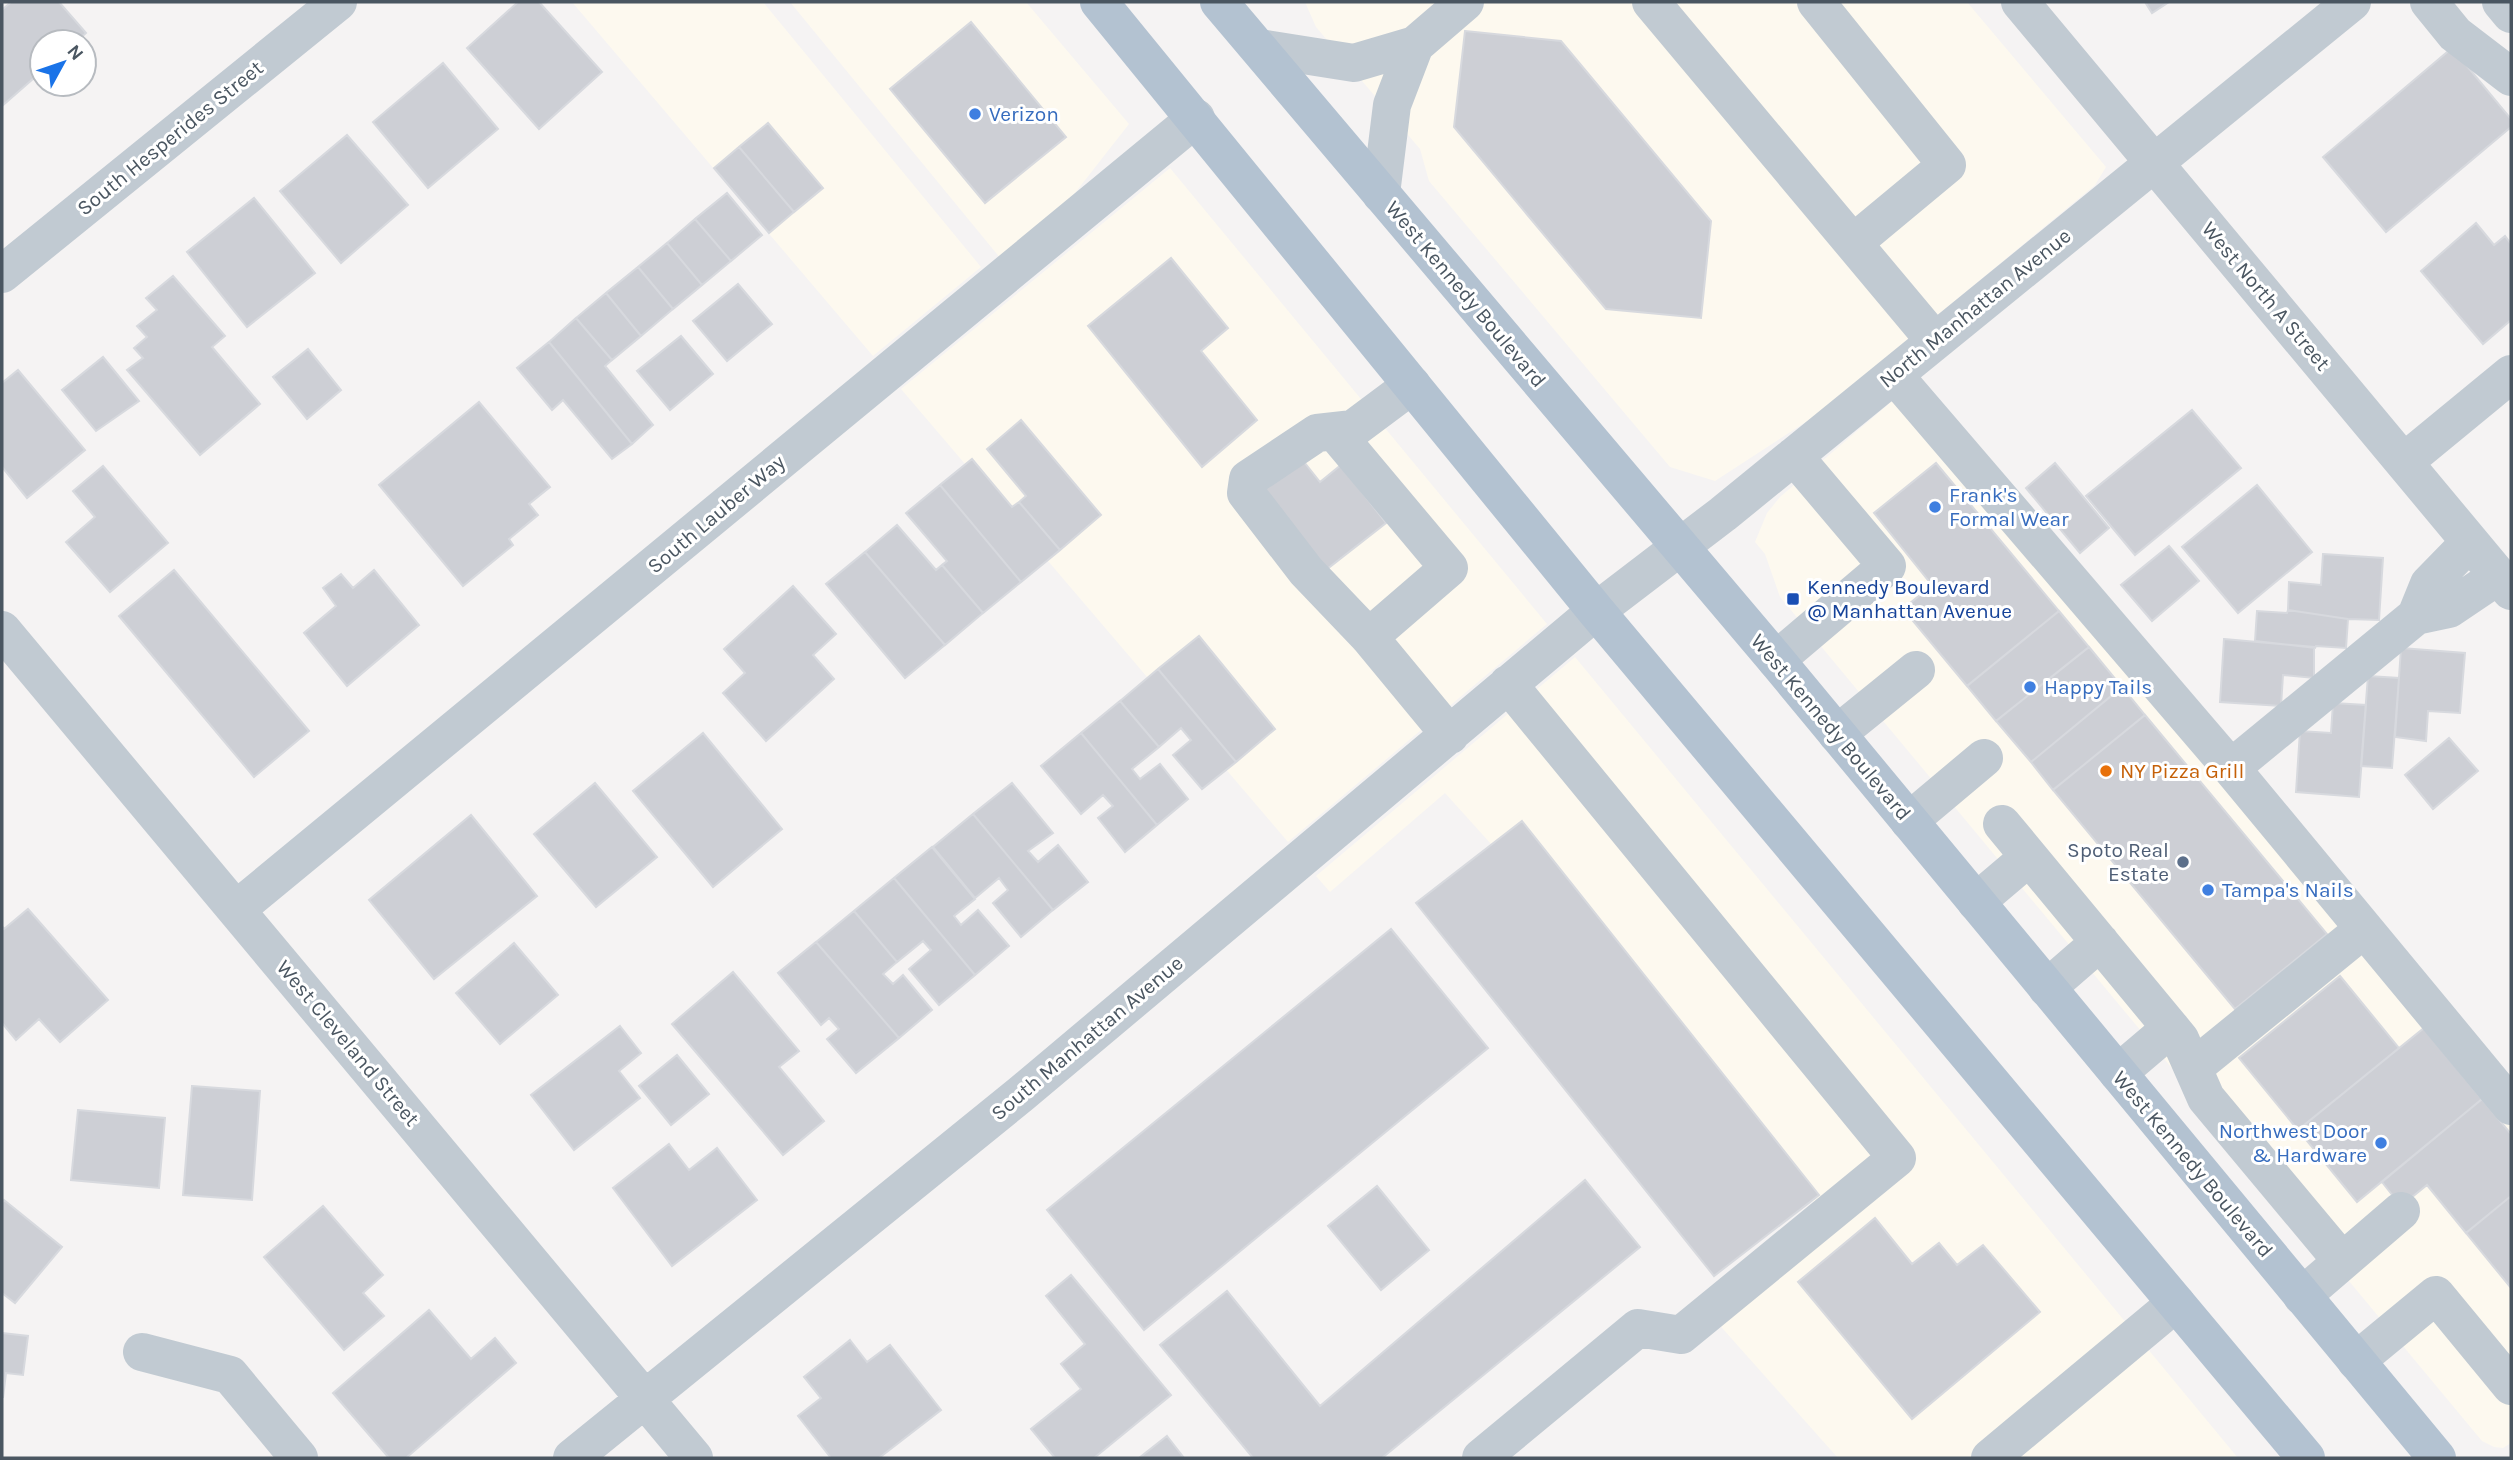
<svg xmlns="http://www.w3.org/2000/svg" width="2513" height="1460" font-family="Karla,sans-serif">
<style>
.commercial{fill:#fdf9ef}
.building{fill:#cdcfd5;stroke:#d7d9de;stroke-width:2}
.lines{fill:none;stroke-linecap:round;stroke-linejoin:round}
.minor{stroke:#c1cad2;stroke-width:38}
.major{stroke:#b3c2d1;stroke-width:38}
.shop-dot{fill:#3f7fe0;stroke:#fff;stroke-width:2.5}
.transit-dot{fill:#1a4fb4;stroke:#fff;stroke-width:2.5}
.food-dot{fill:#e8710a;stroke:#fff;stroke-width:2.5}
.service-dot{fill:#5c6f8a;stroke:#fff;stroke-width:2.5}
.labels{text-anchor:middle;stroke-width:6;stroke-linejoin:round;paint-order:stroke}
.shop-label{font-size:21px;fill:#366cbe;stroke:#fff;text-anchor:start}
.street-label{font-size:21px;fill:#4a5661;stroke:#fff}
.transit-label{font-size:21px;fill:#164399;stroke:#fff;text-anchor:start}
.food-label{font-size:21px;fill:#c56008;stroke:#fff;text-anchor:start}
.service-label{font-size:21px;fill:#4e5e75;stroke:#fff;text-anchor:end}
</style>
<rect width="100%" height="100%" fill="#f5f3f3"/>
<path class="commercial" d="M 572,2 L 763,2 L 981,267 L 873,356 Z
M 790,2 L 1026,2 L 1129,124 L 1071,198 L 1001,259 Z
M 1305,2 L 1967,2 L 2106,167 L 2095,185 L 1818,414 L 1715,481 L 1670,467 L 1429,181 L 1420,149 L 1316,27 Z
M 1170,168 L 1547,624 L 1288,842 L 901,389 Z
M 1918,379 L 2511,1089 L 2511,1443 L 2503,1448 L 2494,1447 L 2482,1441 L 1780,597 L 1765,554 L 1755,542 L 1767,513 L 1780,497 Z
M 1575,657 L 2238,1458 L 1838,1458 L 1715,1320 L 1830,1220 L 1445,793 L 1330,892 L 1316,876 Z"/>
<path class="building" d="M 11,2 L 59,2 L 86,33 L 76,42 L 42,42 L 42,71 L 2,106 L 2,10 Z
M 518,2 L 539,2 L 602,72 L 539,129 L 467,48 Z
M 2145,2 L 2169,2 L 2152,13 Z
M 971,22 L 1066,137 L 985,203 L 890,89 Z
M 1465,31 L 1561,41 L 1711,221 L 1701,318 L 1606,309 L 1454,127 Z
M 2452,48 L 2511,119 L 2511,127 L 2386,232 L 2323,157 Z
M 443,63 L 498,129 L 428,188 L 373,122 Z
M 768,123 L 823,188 L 794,212 L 739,147 Z
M 347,135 L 408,205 L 341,263 L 280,191 Z
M 739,147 L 794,212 L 769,233 L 714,168 Z
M 727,193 L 762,235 L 731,261 L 695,219 Z
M 254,198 L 315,273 L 247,327 L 187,252 Z
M 695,219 L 731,261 L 702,285 L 667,243 Z
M 2476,223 L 2494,245 L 2505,236 L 2511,244 L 2511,320 L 2483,344 L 2421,271 Z
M 667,243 L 702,285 L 673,309 L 638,267 Z
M 1171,258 L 1228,328 L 1201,351 L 1257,420 L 1202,467 L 1088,326 Z
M 638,267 L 673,309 L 641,336 L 606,293 Z
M 173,276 L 225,336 L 212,347 L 260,404 L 200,455 L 127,370 L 143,358 L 134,348 L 147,337 L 137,326 L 157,310 L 146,298 Z
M 738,284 L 772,324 L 727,361 L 693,321 Z
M 606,293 L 641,336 L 612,360 L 576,318 Z
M 576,318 L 612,360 L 605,366 L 653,425 L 632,444 L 549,342 Z
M 681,336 L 713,374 L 670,410 L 637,371 Z
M 549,342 L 632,444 L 612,459 L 563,400 L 552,410 L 517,368 Z
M 308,349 L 341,390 L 307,419 L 273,377 Z
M 103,357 L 139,401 L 96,431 L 62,390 Z
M 18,370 L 85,450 L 27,498 L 2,467 L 2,383 Z
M 479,402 L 550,487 L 529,504 L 538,515 L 509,539 L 513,545 L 463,586 L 379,485 Z
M 2192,410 L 2241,468 L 2135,555 L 2086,496 Z
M 1021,420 L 1101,515 L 1060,550 L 1019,502 L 1026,496 L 987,449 Z
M 1297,453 L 1320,482 L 1341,465 L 1386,523 L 1322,573 L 1255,487 Z
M 972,459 L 1012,507 L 1019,502 L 1060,550 L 1021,582 L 940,485 Z
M 1936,463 L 2059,611 L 1967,686 L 1903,609 L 1932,585 L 1874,513 Z
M 2055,463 L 2109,528 L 2080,553 L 2026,488 Z
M 103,466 L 168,543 L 110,592 L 66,542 L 95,517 L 73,491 Z
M 940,485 L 1021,582 L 983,613 L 942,565 L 947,561 L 906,513 Z
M 2257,485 L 2312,552 L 2238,613 L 2182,547 Z
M 897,525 L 936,570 L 942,565 L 983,613 L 945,645 L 865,552 Z
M 2169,546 L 2199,581 L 2152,621 L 2121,585 Z
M 865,552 L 945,645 L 905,678 L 826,584 Z
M 2323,554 L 2383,558 L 2379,620 L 2348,619 L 2288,610 L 2289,582 L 2321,585 Z
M 174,570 L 309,731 L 254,777 L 119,616 Z
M 374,570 L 419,625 L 347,686 L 304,633 L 336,606 L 323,588 L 341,574 L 353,588 Z
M 793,586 L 836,634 L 813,655 L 834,679 L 766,741 L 723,693 L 745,673 L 724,649 Z
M 2288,610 L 2348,619 L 2346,648 L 2316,646 L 2315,648 L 2255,641 L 2257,611 L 2287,613 Z
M 2059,611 L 2089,647 L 1996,721 L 1967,686 Z
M 1199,636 L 1275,729 L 1236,762 L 1158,669 Z
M 2224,639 L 2314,647 L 2314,678 L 2283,675 L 2281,706 L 2220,702 Z
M 2089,647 L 2122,687 L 2031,762 L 1996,721 Z
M 2401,648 L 2465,653 L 2460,713 L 2428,711 L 2426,741 L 2395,737 Z
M 1158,669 L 1236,762 L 1202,789 L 1173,755 L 1191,740 L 1181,728 L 1159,747 L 1120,701 Z
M 2368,676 L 2399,678 L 2392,768 L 2361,766 Z
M 2122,687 L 2145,715 L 2053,790 L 2031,762 Z
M 1120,701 L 1159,747 L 1132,769 L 1140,779 L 1160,764 L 1188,799 L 1157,825 L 1081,733 Z
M 2333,703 L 2366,705 L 2359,797 L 2296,792 L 2300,731 L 2331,733 Z
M 2145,715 L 2327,934 L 2235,1009 L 2053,790 Z
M 703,733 L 782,829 L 713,887 L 633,791 Z
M 1081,733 L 1157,825 L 1125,852 L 1098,818 L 1113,806 L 1103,795 L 1081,814 L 1041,766 Z
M 2449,738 L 2478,771 L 2433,809 L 2405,775 Z
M 595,783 L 657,857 L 596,907 L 534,834 Z
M 1012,783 L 1053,833 L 1028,851 L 1038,862 L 1058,845 L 1088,882 L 1053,910 L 973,814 Z
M 973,814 L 1053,910 L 1021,937 L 993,903 L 1008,890 L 999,878 L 975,898 L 933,847 Z
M 471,815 L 537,896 L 434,979 L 369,900 Z
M 1522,821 L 1819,1195 L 1714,1276 L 1416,903 Z
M 932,847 L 975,899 L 954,916 L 961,925 L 978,910 L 1009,946 L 975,975 L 894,878 Z
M 894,878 L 975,975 L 939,1005 L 909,969 L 931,950 L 923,941 L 897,962 L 854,911 Z
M 28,909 L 108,1000 L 60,1042 L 39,1019 L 16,1040 L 2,1023 L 2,926 L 4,929 Z
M 854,911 L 897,962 L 883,974 L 893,984 L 903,975 L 932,1010 L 899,1038 L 816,942 Z
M 1391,929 L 1488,1048 L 1144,1330 L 1047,1210 Z
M 816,942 L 899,1038 L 856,1073 L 827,1039 L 839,1029 L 829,1018 L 821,1025 L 778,973 Z
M 514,943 L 558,995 L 500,1044 L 456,993 Z
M 733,972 L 799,1051 L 779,1067 L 824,1121 L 783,1155 L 672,1024 Z
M 2340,976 L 2399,1048 L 2298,1130 L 2239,1058 Z
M 620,1026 L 641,1053 L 619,1071 L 640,1098 L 574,1150 L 531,1095 Z
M 2424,1028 L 2482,1099 L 2357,1202 L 2298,1130 Z
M 677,1055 L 709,1094 L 671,1125 L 639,1086 Z
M 192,1086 L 260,1091 L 252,1200 L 183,1195 Z
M 2482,1099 L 2511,1134 L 2511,1196 L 2466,1233 L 2427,1185 L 2401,1206 L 2382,1182 Z
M 78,1110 L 165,1118 L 159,1188 L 71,1180 Z
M 669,1144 L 689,1170 L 717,1148 L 757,1200 L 672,1266 L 613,1188 Z
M 1585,1180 L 1640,1247 L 1382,1458 L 1253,1458 L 1160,1345 L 1227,1291 L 1320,1406 Z
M 1377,1186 L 1429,1250 L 1381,1290 L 1328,1226 Z
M 2511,1196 L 2511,1288 L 2466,1233 Z
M 4,1200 L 62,1247 L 15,1303 L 2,1293 L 2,1203 Z
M 323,1206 L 383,1275 L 363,1293 L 384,1316 L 344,1350 L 264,1257 Z
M 1875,1218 L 1912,1264 L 1939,1243 L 1957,1265 L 1983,1245 L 2040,1312 L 1912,1419 L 1798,1282 Z
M 1071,1275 L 1171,1395 L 1094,1458 L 1055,1458 L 1031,1429 L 1081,1389 L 1061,1364 L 1085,1344 L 1046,1296 Z
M 429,1310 L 471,1359 L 495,1338 L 516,1363 L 406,1458 L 389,1458 L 333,1393 Z
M 2,1333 L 28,1336 L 23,1375 L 6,1373 L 3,1398 Z
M 850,1340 L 867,1362 L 890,1345 L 941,1410 L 879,1458 L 831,1458 L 798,1416 L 821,1398 L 804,1377 Z
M 1167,1436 L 1184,1458 L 1139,1458 Z"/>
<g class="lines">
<path class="minor" d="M 1651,2 L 1935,341
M 1816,2 L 1947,165 L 1853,243
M 2020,2 L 2511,591
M 2429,2 L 2455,34 L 2511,77
M 2501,2 L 2511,14
M 1259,48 L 1354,63 L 1415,45 L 1465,2
M 1381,194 L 1392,105 L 1415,45
M 2,274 L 338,2
M 1894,375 L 2231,768 L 2511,1106
M 1412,385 L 1353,429 L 1317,433 L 1248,479 L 1246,493 L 1306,571 L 1369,637 L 1450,735
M 1334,431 L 1449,568 L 1369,637
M 2404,462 L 2511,374
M 2416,616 L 2449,609 L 2498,576
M 2,630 L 694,1458
M 1776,660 L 1887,566 L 1794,456
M 1837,734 L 1916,670
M 2231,768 L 2416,616 L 2429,584 L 2470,542
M 1909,821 L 1984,758
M 2002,824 L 2180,1039 L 2206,1098 L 2342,1261
M 1976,902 L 2029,857
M 237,909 L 1196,118
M 2047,988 L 2100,942
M 2193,1068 L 2364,929
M 2118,1073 L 2171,1028
M 2302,1296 L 2401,1211
M 142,1352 L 230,1375 L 299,1458
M 2356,1361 L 2436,1295 L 2511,1386
M 572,1458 L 1021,1094 L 1596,611 L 1723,514 L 2352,2
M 1481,1458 L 1638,1328 L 1681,1335 L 1897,1158 L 1508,684
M 1990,1458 L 2176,1303"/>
<path class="major" d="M 1099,2 L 1596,611 L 2306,1458
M 1219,2 L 1776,660 L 2437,1458"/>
</g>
<g class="shop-dot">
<circle cx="975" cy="114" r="7"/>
<circle cx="1935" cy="507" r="7"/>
<circle cx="2030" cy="687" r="7"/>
<circle cx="2208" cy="890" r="7"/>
<circle cx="2381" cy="1143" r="7"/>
</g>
<rect class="transit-dot" x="1786" y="592" width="14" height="14" rx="3.5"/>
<circle class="food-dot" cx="2106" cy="771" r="7"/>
<circle class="service-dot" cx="2183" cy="862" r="7"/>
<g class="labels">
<g class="shop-label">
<text x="989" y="121">Verizon</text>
<text x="1949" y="502">Frank's<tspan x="1949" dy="24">Formal Wear</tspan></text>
<text x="2044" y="694">Happy Tails</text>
<text x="2222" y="897">Tampa's Nails</text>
<text x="2367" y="1138" text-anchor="end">Northwest Door<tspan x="2367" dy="24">&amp; Hardware</tspan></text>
</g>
<g class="street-label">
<text transform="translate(170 138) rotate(-39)" y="7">South Hesperides Street</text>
<text transform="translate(1466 294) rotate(50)" y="7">West Kennedy Boulevard</text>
<text transform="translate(2266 296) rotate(50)" y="7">West North A Street</text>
<text transform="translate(1975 308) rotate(-39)" y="7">North Manhattan Avenue</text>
<text transform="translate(716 514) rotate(-40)" y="7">South Lauber Way</text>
<text transform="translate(1831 727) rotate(50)" y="7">West Kennedy Boulevard</text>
<text transform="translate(1087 1038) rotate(-40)" y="7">South Manhattan Avenue</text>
<text transform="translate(348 1043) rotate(50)" y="7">West Cleveland Street</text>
<text transform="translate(2193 1164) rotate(50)" y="7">West Kennedy Boulevard</text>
</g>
<g class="transit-label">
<text x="1807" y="594">Kennedy Boulevard<tspan x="1807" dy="24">@ Manhattan Avenue</tspan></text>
</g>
<g class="food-label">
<text x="2120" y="778">NY Pizza Grill</text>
</g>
<g class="service-label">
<text x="2169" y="857">Spoto Real<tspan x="2169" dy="24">Estate</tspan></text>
</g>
</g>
<rect width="2513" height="1460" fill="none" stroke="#4a5661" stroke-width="7"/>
<g transform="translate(63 63) rotate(50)"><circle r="33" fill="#ffffff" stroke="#b7bbc0" stroke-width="2"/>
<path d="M0-5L12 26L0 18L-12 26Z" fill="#1a73e8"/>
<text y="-10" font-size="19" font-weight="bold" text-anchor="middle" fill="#4a5661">N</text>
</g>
</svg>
